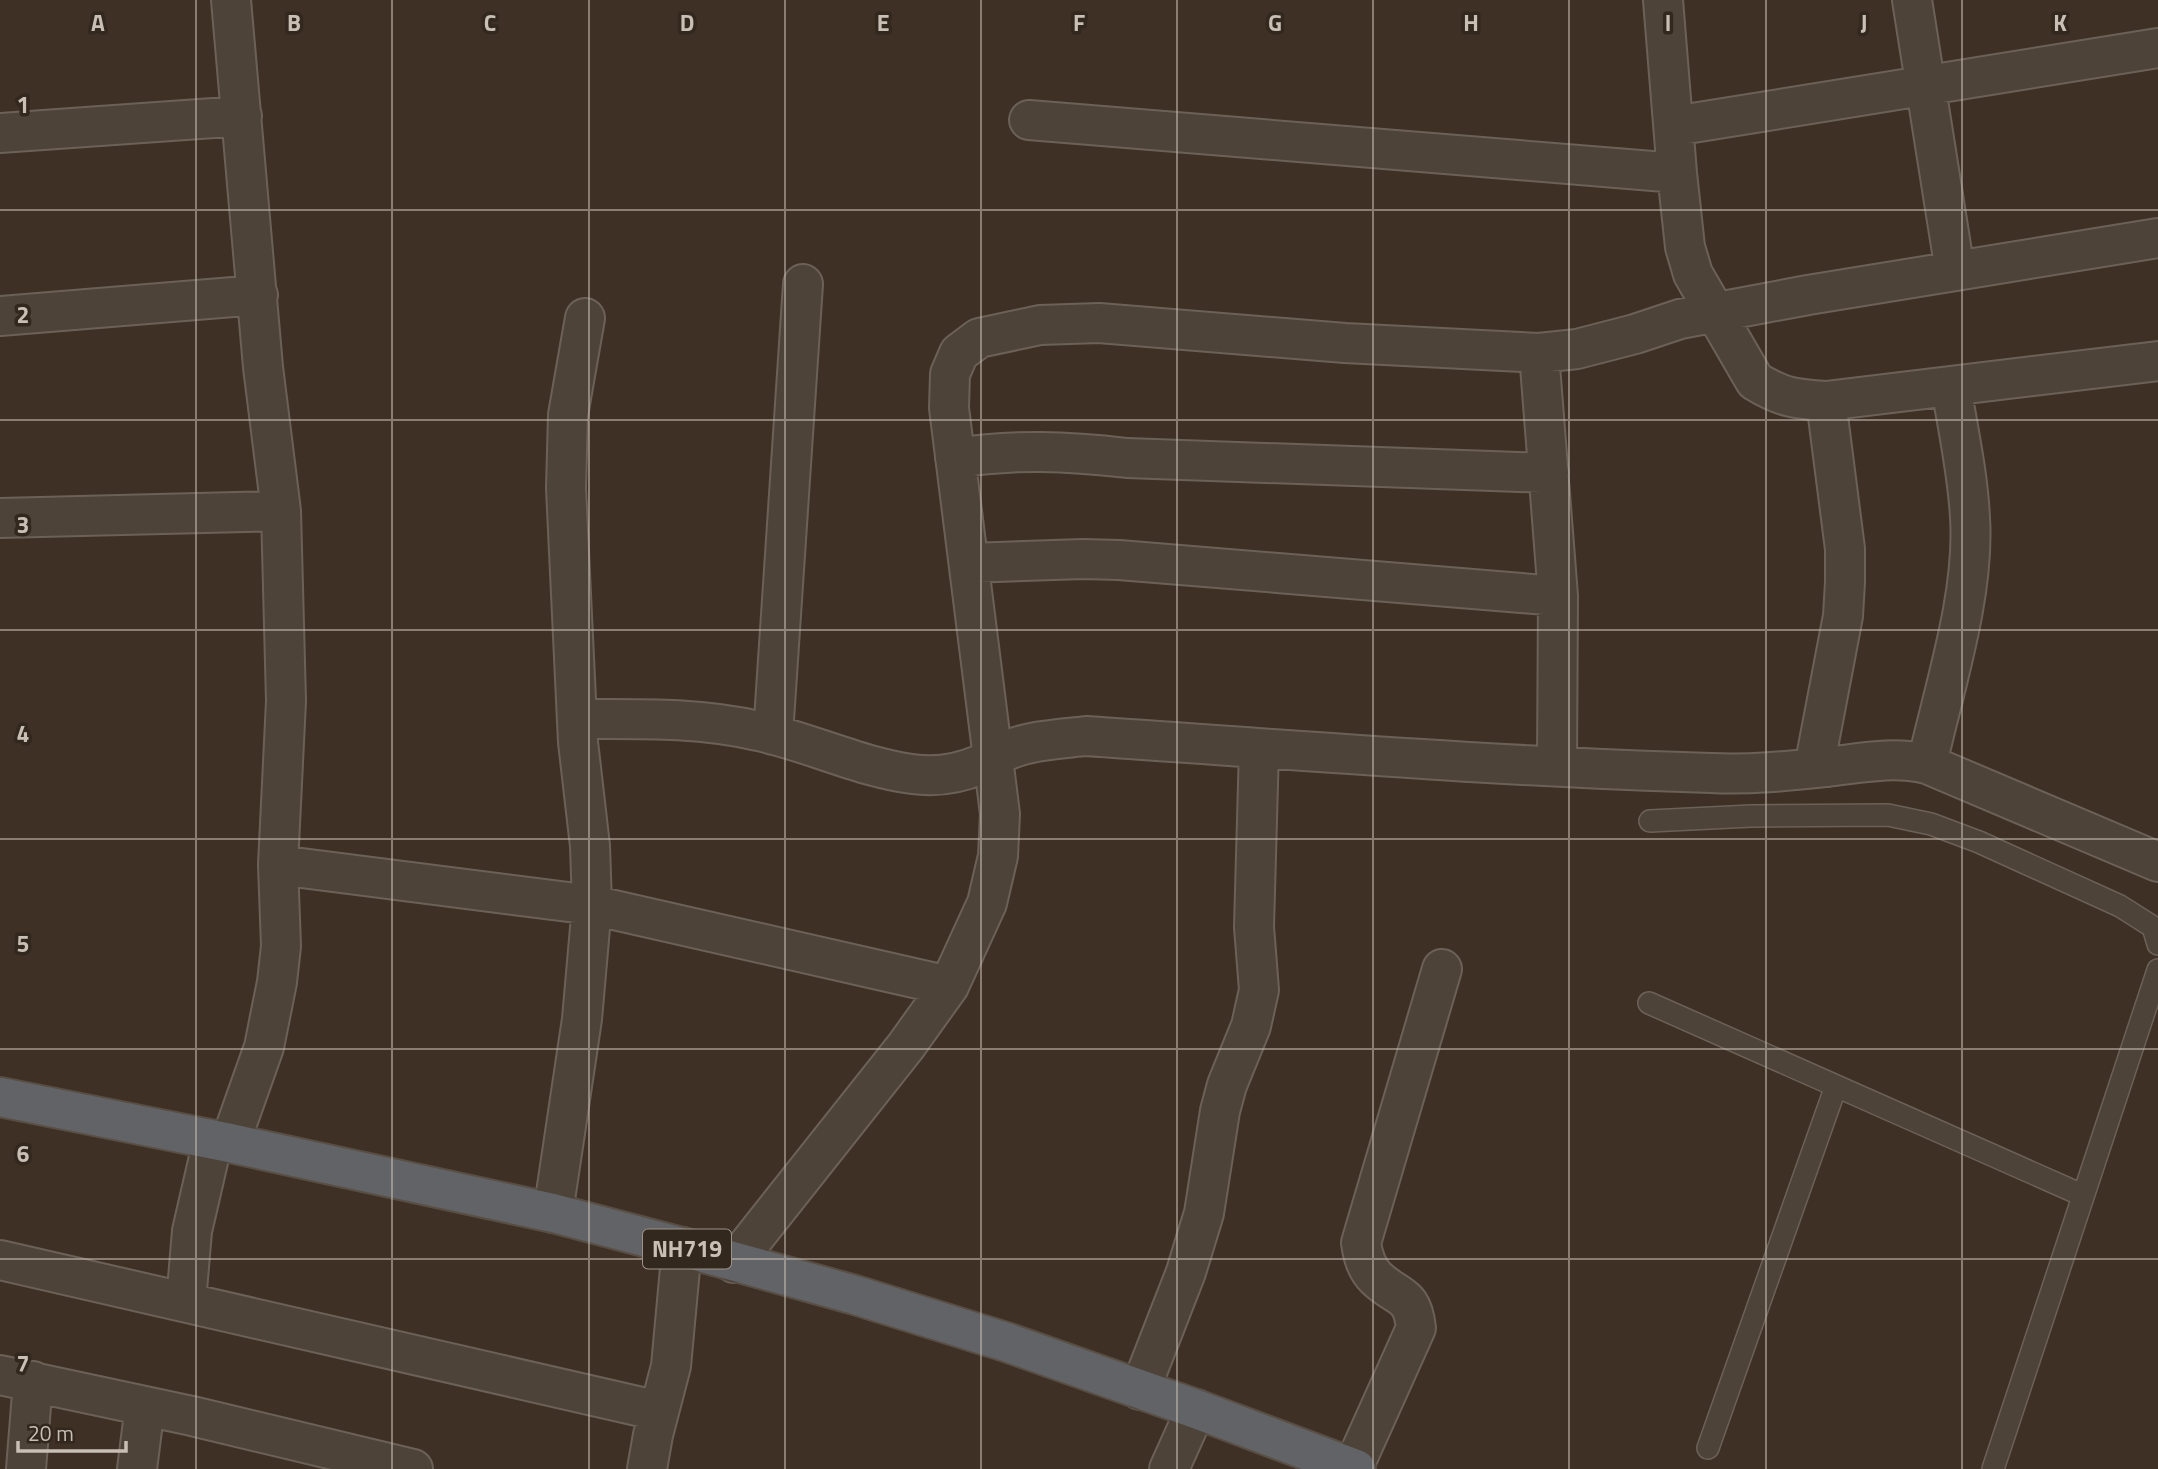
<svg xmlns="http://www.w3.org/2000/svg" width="2158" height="1469" font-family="'Titillium Web',sans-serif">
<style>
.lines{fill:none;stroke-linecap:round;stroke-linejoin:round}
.service-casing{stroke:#6c6157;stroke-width:24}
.minor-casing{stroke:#6c6157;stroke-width:42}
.trunk-casing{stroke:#594e44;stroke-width:42}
.service{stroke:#4e4339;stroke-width:21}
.minor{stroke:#4e4339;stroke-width:38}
.trunk{stroke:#626366;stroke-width:38}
.grid{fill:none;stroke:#c9bfb5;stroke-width:2;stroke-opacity:0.55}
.labels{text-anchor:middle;stroke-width:7;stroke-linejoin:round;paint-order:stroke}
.shield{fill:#33281e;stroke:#9c9288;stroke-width:2}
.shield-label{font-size:23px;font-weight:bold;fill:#c9bfb5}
.grid-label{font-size:23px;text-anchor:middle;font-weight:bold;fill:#c9bfb5;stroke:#33281e;stroke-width:7;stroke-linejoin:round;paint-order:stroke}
</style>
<rect width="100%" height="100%" fill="#3e3025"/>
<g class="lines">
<defs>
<path id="service" d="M 1650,821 L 1751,816 L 1888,815 L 1931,824 L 1979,842 L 2120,906 L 2153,927 L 2158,944
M 1649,1003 L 2082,1195
M 1708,1448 L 1836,1086
M 1993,1469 L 2158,970"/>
<path id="minor" d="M 1663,0 L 1677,173 L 1685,247 L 1693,274 L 1755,381 C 1783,398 1795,399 1826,401 L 2158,361
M 1912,0 L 1955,271
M 1029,120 L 1677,173
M 1674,126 L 2158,48
M 0,133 L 242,116
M 0,316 L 258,295
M 1539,353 L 1558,596 L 1557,766
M 955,458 C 1015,449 1067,451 1127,458 L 1549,473
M 0,518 L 281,511
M 969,563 L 1083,559 L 1119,560 L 1558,596
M 577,719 C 638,719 699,717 758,731 C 810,742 859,767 912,774 C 934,777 958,774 979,765 C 989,761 998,754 1008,750 C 1032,740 1060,739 1086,736 C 1294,750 1502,767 1711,773 C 1750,775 1788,771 1827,767 C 1862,763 1892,756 1927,764 L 2158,862
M 773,735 L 803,284
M 1927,764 C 1944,688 1975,595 1970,518 C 1968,474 1958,430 1951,386
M 1814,768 L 1843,616 L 1845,582 L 1845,549 L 1826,401
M 278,865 L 592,905 L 949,986
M 230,1143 L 264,1047 L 277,982 L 281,946 L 278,865 L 286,701 L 281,511 L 263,367 L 231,0
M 553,1213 L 582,1019 L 592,905 L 590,846 L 578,742 L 566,488 L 568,415 L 585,318
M 0,1260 L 659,1411
M 734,1263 L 906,1046 L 949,986 L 987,903 L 998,856 L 1000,814 L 949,408 L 950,374 L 959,353 L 979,338 L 1040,325 L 1099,323 L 1345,343 L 1539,353 L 1577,349 L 1635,334 L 1680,319 L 1808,295 L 2158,238
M 186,1302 L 192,1231 L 213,1140
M 0,1375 L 192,1416 L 413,1469
M 1140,1390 L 1186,1272 L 1204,1213 L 1220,1111 L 1227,1085 L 1251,1026 L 1259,990 L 1254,927 L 1259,748
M 1353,1468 L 1416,1328 C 1412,1292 1398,1299 1376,1278 C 1366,1268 1363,1256 1361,1243 L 1442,969
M 26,1469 L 33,1381
M 137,1469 L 145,1406
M 647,1469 L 653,1435 L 671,1366 L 682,1247
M 1169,1469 L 1196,1409"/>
<path id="trunk" d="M 0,1097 L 230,1143 L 553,1213 L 682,1247 L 855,1295 L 1006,1342 L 1196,1409 L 1356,1469"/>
</defs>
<use href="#service" class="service-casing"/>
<use href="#minor" class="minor-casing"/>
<use href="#trunk" class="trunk-casing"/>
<use href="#service" class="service"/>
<use href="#minor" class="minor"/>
<use href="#trunk" class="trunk"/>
</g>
<path class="grid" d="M 196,0 L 196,1469M 392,0 L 392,1469M 589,0 L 589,1469M 785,0 L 785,1469M 981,0 L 981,1469M 1177,0 L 1177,1469M 1373,0 L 1373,1469M 1569,0 L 1569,1469M 1766,0 L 1766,1469M 1962,0 L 1962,1469M 0,210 L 2158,210M 0,420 L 2158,420M 0,630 L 2158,630M 0,839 L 2158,839M 0,1049 L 2158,1049M 0,1259 L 2158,1259"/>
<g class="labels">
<rect class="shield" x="643" y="1229.5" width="88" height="39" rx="5"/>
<g class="shield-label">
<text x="687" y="1257">NH719</text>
</g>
</g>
<g class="grid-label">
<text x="98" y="31">A</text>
<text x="294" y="31">B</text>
<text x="490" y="31">C</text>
<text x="687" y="31">D</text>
<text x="883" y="31">E</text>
<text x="1079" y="31">F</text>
<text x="1275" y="31">G</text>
<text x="1471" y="31">H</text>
<text x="1668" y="31">I</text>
<text x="1864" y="31">J</text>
<text x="2060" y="31">K</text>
<text x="23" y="113">1</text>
<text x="23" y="323">2</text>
<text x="23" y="533">3</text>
<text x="23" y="742">4</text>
<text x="23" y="952">5</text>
<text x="23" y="1162">6</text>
<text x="23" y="1372">7</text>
</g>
<path d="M18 1441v10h108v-10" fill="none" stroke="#c9bfb5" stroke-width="3.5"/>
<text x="28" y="1441" font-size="21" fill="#c9bfb5" stroke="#33281e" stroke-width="5" paint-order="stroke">20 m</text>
</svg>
